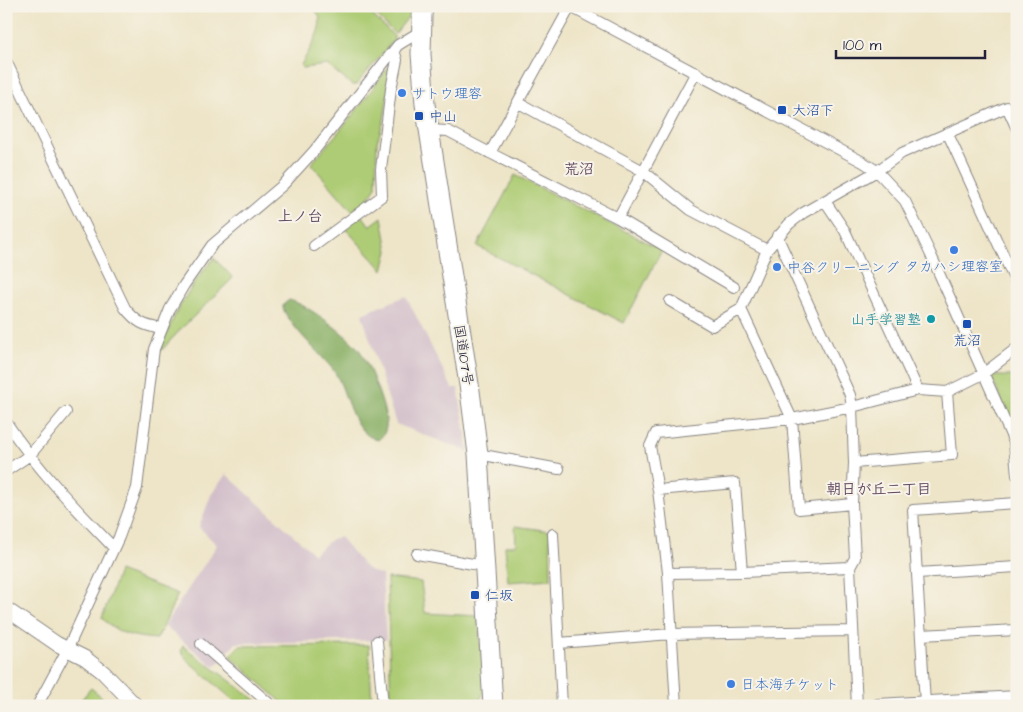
<svg xmlns="http://www.w3.org/2000/svg" width="1023" height="712" font-family="'Architects Daughter','Klee One',sans-serif">
<style>
.industrial{fill:#d1bdc9}
.green{fill:#aecc74;stroke:#687758}
.forest{fill:#8ab066;stroke:#566950}
.lines{fill:none;stroke-linecap:round;stroke-linejoin:round}
.street-casing{stroke:#888482;stroke-width:12}
.secondary-casing{stroke:#888482;stroke-width:16}
.highway-casing{stroke:#888482;stroke-width:21}
.street{stroke:#fff;stroke-width:10}
.secondary{stroke:#fff;stroke-width:14}
.highway{stroke:#fff;stroke-width:19}
.shop-dot{fill:#3f7fe0;stroke:#f7f3e8;stroke-width:2}
.transit-dot{fill:#1a4fb4;stroke:#f7f3e8;stroke-width:2}
.culture-dot{fill:#0f9aa8;stroke:#f7f3e8;stroke-width:2}
.labels{text-anchor:middle;stroke-width:4;stroke-linejoin:round;paint-order:stroke}
.shop-label{font-size:14px;fill:#366cbe;stroke:#f7f3e8;text-anchor:start}
.transit-label{font-size:14px;fill:#164399;stroke:#f7f3e8;text-anchor:start}
.culture-label{font-size:14px;fill:#0d838f;stroke:#f7f3e8;text-anchor:end}
.street-label{font-size:14px;fill:#22223b;stroke:#f7f3e8}
.neighbourhood-label{font-size:15px;font-weight:bold;fill:#634a62;stroke:#f7f3e8}
</style>
<rect width="100%" height="100%" fill="#f7f3e8"/>
<filter id="ink" filterUnits="userSpaceOnUse"><feTurbulence type="fractalNoise" baseFrequency=".02" numOctaves="2"/><feDisplacementMap in="SourceGraphic" scale="10" xChannelSelector="R" yChannelSelector="G"/><feConvolveMatrix kernelMatrix="1 2 1 2 8 2 1 2 1" color-interpolation-filters="sRGB"/></filter>
<filter id="wash" filterUnits="userSpaceOnUse"><feTurbulence type="fractalNoise" baseFrequency=".0096" numOctaves="4" result="noise"/><feDisplacementMap in="SourceGraphic" scale="20" xChannelSelector="R" yChannelSelector="G"/><feGaussianBlur stdDeviation="1.12" result="paint"/><feColorMatrix in="noise" values="0 0 0 0 0 0 0 0 0 0 0 0 0 0 0 0 0 1.4 0 .05"/><feComposite in="paint" operator="in"/></filter>
<g filter="url(#wash)">
<rect width="100%" height="100%" fill="#eee5c8"/>
<path class="industrial" d="M 406,296 L 452,388 L 458,388 L 469,452 L 396,424 L 362,314 Z
M 226,474 L 314,554 L 332,539 L 340,537 L 364,566 L 371,571 L 382,575 L 386,640 L 236,643 L 215,667 L 164,626 L 217,545 L 199,527 L 211,495 Z"/>
<path class="green" d="M 311,6 L 363,6 L 394,36 L 394,40 L 356,85 L 352,85 L 327,65 L 302,68 L 301,65 C 307,54 324,28 319,15 C 317,12 313,9 311,6 Z
M 367,6 L 410,6 L 409,16 L 395,34 Z
M 393,61 L 384,120 L 377,142 L 376,187 L 365,203 L 353,212 L 311,164 L 353,115 Z
M 515,175 L 662,250 L 624,323 L 477,246 Z
M 362,215 L 370,226 L 382,217 L 388,251 L 383,270 L 344,227 Z
M 214,258 L 233,278 L 181,329 L 159,353 C 172,316 189,287 214,258 Z
M 991,376 L 1017,376 L 1017,434 L 1016,433 Z
M 515,526 L 550,531 L 551,579 L 508,582 L 505,546 L 516,545 Z
M 119,571 L 178,594 L 157,639 C 134,637 119,635 102,618 Z
M 387,578 L 421,582 L 425,613 L 478,616 L 486,688 L 480,700 L 474,706 L 391,706 Z
M 369,645 L 372,706 L 286,706 L 230,656 L 239,646 Z
M 183,646 L 264,706 L 240,706 L 187,660 L 181,651 Z
M 91,688 L 103,698 L 96,706 L 76,706 Z"/>
<path class="forest" d="M 289,300 C 307,304 349,336 360,351 C 368,362 389,414 386,427 C 385,433 383,436 378,440 C 350,433 348,392 334,371 C 325,358 281,318 283,305 Z"/>
</g>
<g filter="url(#ink)">
<g class="lines">
<defs>
<path id="street" d="M 569,6 L 863,162 L 877,171 L 905,201 L 930,253 L 1014,442 L 1017,475
M 570,7 L 490,153 L 618,218 L 734,287
M 6,61 L 125,308 C 137,323 143,325 161,329
M 519,103 L 643,171 L 691,210 L 767,250
M 429,130 L 448,131 L 490,153
M 948,134 L 1017,285
M 825,201 L 845,231 L 918,390
M 618,218 L 696,72
M 777,236 L 850,395 L 852,407 L 854,463 L 852,504 L 855,558 L 850,567 L 857,706
M 314,246 L 382,196 L 381,169 L 391,89 L 397,60 L 394,50
M 670,301 L 712,326 L 741,309 L 767,250 L 789,224 L 803,213 L 877,171 L 902,153 L 1007,107 L 1017,129
M 741,309 L 792,419 L 799,509 L 852,504
M 6,422 C 37,469 75,508 114,548
M 478,454 L 559,469
M 854,463 L 952,455 L 947,392
M 6,471 L 30,455 L 66,412
M 658,490 L 735,483 L 742,572
M 553,534 L 562,706
M 417,554 L 484,566
M 668,573 L 742,572 L 850,567
M 917,573 L 1017,567
M 921,635 L 1017,630
M 377,641 L 383,706
M 559,643 L 671,634 L 853,631
M 201,644 L 272,706
M 925,703 L 913,510 L 1017,503
M 37,706 L 67,650 L 119,537 L 137,488 L 154,349 L 170,309 L 184,285 L 212,245 L 283,185 L 314,151 L 398,45 L 421,31
M 676,706 L 668,573 L 658,490 L 650,446 L 656,433 L 792,419 L 852,407 L 918,390 L 947,392 L 983,374 L 1017,348"/>
<path id="secondary" d="M 6,609 L 57,644 L 85,658 L 103,672 L 136,706
M 878,706 L 1017,698"/>
<path id="highway" d="M 423,6 L 422,16 L 421,54 L 425,104 L 470,391 L 478,454 L 493,706"/>
</defs>
<use href="#street" class="street-casing"/>
<use href="#secondary" class="secondary-casing"/>
<use href="#highway" class="highway-casing"/>
<use href="#street" class="street"/>
<use href="#secondary" class="secondary"/>
<use href="#highway" class="highway"/>
</g>
</g>
<g class="shop-dot">
<circle cx="402" cy="93" r="5"/>
<circle cx="954" cy="250" r="5"/>
<circle cx="777" cy="267" r="5"/>
<circle cx="731" cy="684" r="5"/>
</g>
<g class="transit-dot">
<rect x="777" y="105" width="10" height="10" rx="2.5"/>
<rect x="414" y="111" width="10" height="10" rx="2.5"/>
<rect x="962" y="319" width="10" height="10" rx="2.5"/>
<rect x="470" y="590" width="10" height="10" rx="2.5"/>
</g>
<circle class="culture-dot" cx="931" cy="319" r="5"/>
<g class="labels">
<g class="shop-label">
<text x="412" y="98">サトウ理容</text>
<text x="954" y="271" text-anchor="middle">タカハシ理容室</text>
<text x="787" y="272">中谷クリーニング</text>
<text x="741" y="689">日本海チケット</text>
</g>
<g class="transit-label">
<text x="792" y="115">大沼下</text>
<text x="429" y="121">中山</text>
<text x="967" y="345" text-anchor="middle">荒沼</text>
<text x="485" y="600">仁坂</text>
</g>
<g class="culture-label">
<text x="921" y="324">山手学習塾</text>
</g>
<g class="street-label">
<text transform="translate(464 355) rotate(81)" y="5">国道107号</text>
</g>
<g class="neighbourhood-label">
<text x="579" y="174">荒沼</text>
<text x="300" y="221">上ノ台</text>
<text x="879" y="494">朝日が丘二丁目</text>
</g>
</g>
<rect width="1023" height="712" fill="none" stroke="#f7f3e8" stroke-width="25"/>
<path d="M836 50v8h149v-8" fill="none" stroke="#22223b" stroke-width="2.5"/>
<text x="843" y="50" font-size="15" fill="#22223b" stroke="#f7f3e8" stroke-width="4" paint-order="stroke">100 m</text>
</svg>
